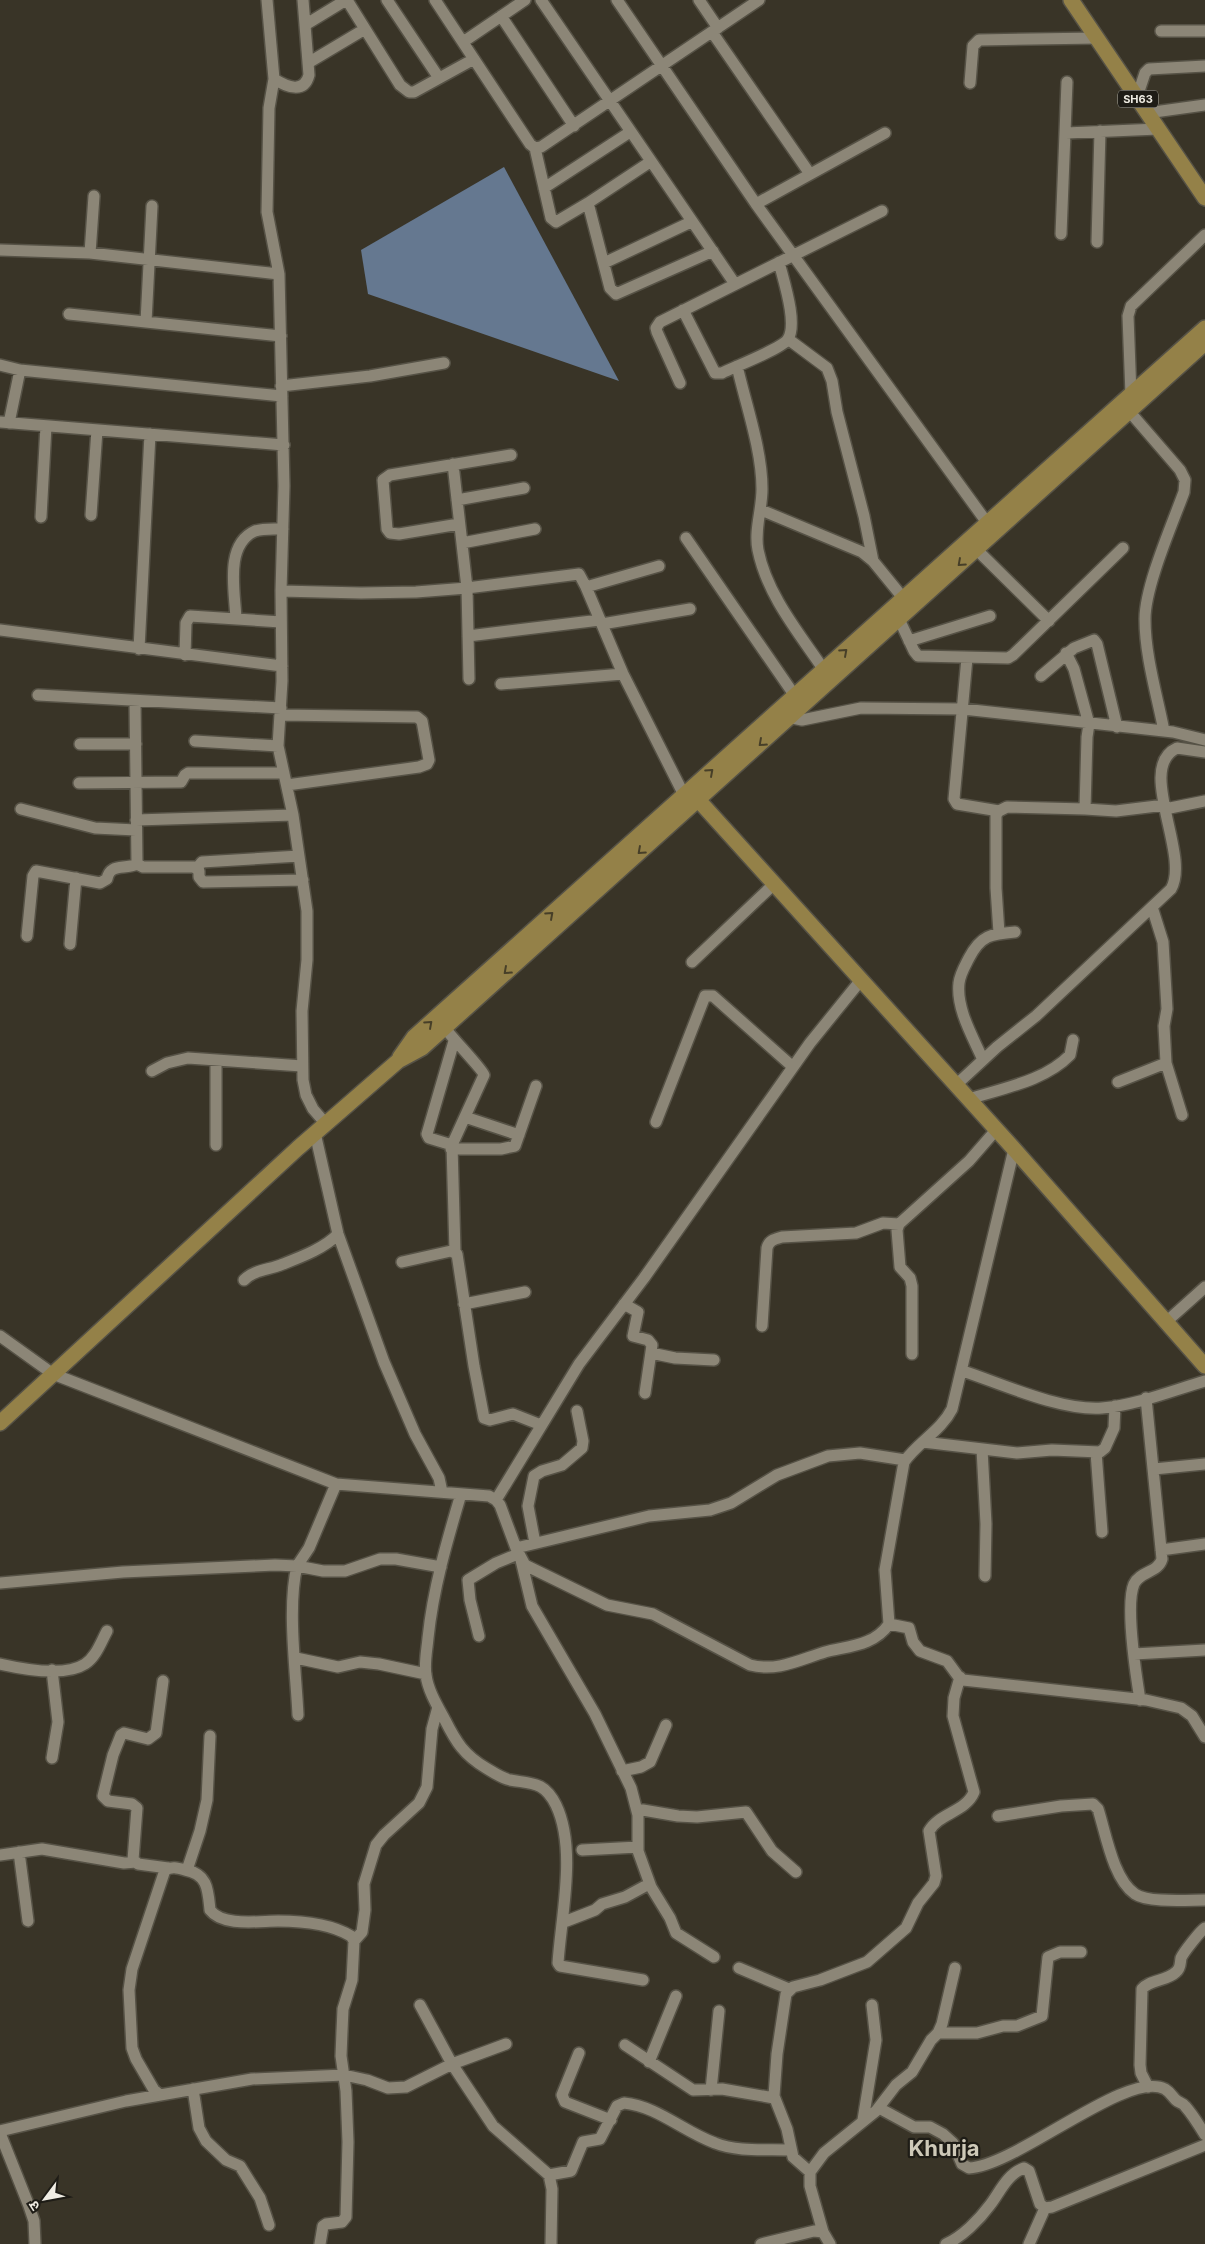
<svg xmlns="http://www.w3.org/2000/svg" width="1205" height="2244" font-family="Inter,'Noto Sans Devanagari',sans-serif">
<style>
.water{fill:#657890}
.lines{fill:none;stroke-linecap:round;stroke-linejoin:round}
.minor-casing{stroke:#565246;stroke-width:14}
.major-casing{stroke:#565246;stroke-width:18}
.minor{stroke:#8c8677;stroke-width:11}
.major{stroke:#948148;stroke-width:15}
.oneway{stroke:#473f28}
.labels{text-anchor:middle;stroke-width:4.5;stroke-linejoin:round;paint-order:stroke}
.shield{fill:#1e1c16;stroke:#b0aea6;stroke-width:1}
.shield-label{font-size:11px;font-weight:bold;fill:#efece3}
.town-label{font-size:22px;font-weight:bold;fill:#cec9b8;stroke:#1e1c16}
</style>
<rect width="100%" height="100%" fill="#393427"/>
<path class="water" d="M 504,167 L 619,381 L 368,294 L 361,250 Z"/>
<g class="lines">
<defs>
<path id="minor" d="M 267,0 L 274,79 L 269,108 L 267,212 L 279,274 L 284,486 L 281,591 L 282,681 L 278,746 L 293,815 L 307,911 L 307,960 L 302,1011 L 303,1080 L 306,1095 L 313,1109 L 326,1124
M 347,0 L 400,85 L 409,92 L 414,92 L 474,59
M 387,0 L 439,78
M 435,0 L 530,144 L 535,148 L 541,147 L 759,0
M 541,0 L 735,284
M 617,0 L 756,204 L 988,524
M 699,0 L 718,28
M 501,16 L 574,126
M 305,25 L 346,0
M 1161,31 L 1205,31
M 712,32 L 810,174
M 463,42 L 525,0
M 308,63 L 365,29
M 274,79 C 287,87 304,94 309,75 L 303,0
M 970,83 L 973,46 L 979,40 L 1097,38
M 1137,97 L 1145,73 L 1149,69 L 1205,66
M 1147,113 L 1205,105
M 1066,133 L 1158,129
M 535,148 L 551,218 L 556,222 L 588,203 L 650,162
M 544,188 L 630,132
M 588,203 L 610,288 L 616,294 L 713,251
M 756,204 L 885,133
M 1061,234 L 1067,82
M 1097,242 L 1100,131
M 0,250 L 90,253 L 279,274
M 90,253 L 94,196
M 604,263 L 691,222
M 683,310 L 715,373 L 722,373 C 734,367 783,348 788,339 C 798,323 783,279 779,262
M 69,314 L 281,336
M 146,322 L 152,206
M 788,339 L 827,368 L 832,381 L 837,412 L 864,516 L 873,561
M 0,365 L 20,370 L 282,396
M 737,366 C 746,405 762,450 762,489 C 762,510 754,530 758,550 C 767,595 799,633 824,670
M 680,383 L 657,332 L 656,328 L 660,322 L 882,211
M 281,386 L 370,376 L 444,363
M 1131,395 L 1128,316 L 1131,306 L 1205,235
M 1129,411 L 1180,470 L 1185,480 L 1184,492 C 1172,525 1145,586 1145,619 C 1145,656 1157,695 1164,731
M 0,422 L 284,445
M 9,423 L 20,370
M 453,464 L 467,588 L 469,679
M 457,500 L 524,488
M 761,510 L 862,552 L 873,561 L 904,599
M 91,515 L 97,430
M 41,517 L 46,426
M 459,524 L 399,534 L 390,533 L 387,529 L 383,480 L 390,475 L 511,455
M 686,538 L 795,696
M 462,543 L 535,529
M 972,545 L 1049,621
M 586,587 L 659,566
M 281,591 L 361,593 L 416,592 L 467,588 L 579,574 L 586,587 L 623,674 L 684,795
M 236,619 C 235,592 224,545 255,531 C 264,528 274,529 283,529
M 899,619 L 914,651 L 918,656 L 1008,658 L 1013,655 L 1123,548
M 602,624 L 690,609
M 0,630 L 282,666
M 468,636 L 600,620
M 909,641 L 990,616
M 139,649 L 150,434
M 1066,653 L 1074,669 L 1089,724 L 1087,737 L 1085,809
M 185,655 L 186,623 L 190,616 L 281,622
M 967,658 L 954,799 L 957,804 L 999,811
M 1041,676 L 1074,648 L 1094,640 L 1097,644 L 1117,727
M 501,684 L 623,674
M 38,695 L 281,708
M 135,701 L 137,864 L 143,867 L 194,867 L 199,871 L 199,877 L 203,882 L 303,880
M 281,715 L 417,717 L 422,721 L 429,760 L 427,764 L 419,767 L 287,785
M 783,716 L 802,720 L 861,708 L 963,709 L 1173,732 L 1205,740
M 195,741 L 278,746
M 80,744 L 136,744
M 79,783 L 181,782 L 185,775 L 188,773 L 284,773
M 21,809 L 95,828 L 136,830
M 1165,809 L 1205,801
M 136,820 L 293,815
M 197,868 L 202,862 L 299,856
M 1152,907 L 1163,942 L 1167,1009 L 1164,1026 L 1166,1063 L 1182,1115
M 999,933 L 996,888 L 996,815 L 999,811 L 1007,807 L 1085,809 L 1116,811 L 1165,805
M 27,936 L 33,876 L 36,871 L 100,883 L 107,879 C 110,863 124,870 137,864
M 70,944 L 76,878
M 692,962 L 774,884
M 445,1028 C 451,1037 483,1070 484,1075 L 452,1145 L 455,1252
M 983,1060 C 973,1037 956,1009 959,983 C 960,974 965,966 969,958 C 981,935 991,934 1015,932
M 152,1071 L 167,1063 L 188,1058 L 302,1066
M 1118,1082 L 1166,1063
M 956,1085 L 997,1047 L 1036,1016 L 1171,889 C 1191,855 1135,767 1177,748 L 1205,752
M 969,1099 C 1003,1088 1045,1081 1070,1055 L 1073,1040
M 465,1117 L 519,1135
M 656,1122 L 705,996 L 713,996 L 793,1067
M 315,1133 L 338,1234 L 384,1362 L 415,1434 L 439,1478 L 442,1492
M 216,1145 L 216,1060
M 452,1145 L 429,1138 L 427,1134 L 454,1041
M 451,1149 L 501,1149 L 515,1146 L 536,1086
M 402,1262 L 451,1251 L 457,1254 L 474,1366 L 484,1418 L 490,1420 L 513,1414 L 541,1425
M 244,1280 C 255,1269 270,1270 283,1264 C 301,1257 325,1248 338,1234
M 464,1304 L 525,1292
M 624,1304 L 638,1312 L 633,1336 L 648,1340 L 652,1345 L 645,1393
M 1166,1322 L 1205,1287
M 762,1326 L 767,1248 C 769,1240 775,1239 782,1237 L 856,1233 L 883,1223 L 899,1224
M 0,1336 L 53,1374 L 336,1484 L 489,1496 L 496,1500 L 500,1505 L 516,1548 L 525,1565 L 607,1605 L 653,1614 L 750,1665 C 777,1672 799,1660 825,1652 C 848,1646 874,1646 889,1624 L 885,1570 L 904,1462 C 918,1442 941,1431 952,1409 L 1014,1149
M 651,1353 L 675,1358 L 714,1360
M 912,1354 L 912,1286 L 910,1278 L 900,1267 L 897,1230 L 899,1224 L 969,1161 L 996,1130
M 963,1371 C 1002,1384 1061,1411 1102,1408 C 1137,1405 1171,1391 1205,1381
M 923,1442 L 1017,1453 L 1052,1450 L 1100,1452 L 1105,1448 L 1114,1428 L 1115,1406
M 982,1449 L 986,1524 L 985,1576
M 1096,1452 L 1102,1532
M 1154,1469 L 1205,1464
M 461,1494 C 447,1541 433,1589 428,1638 C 427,1650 424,1663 426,1675 C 428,1691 438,1707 445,1720 C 456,1742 464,1755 486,1768 C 493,1772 501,1778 510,1780 C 532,1784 544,1781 556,1805 C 577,1849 561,1916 558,1963 L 560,1966 L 643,1980
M 496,1500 L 579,1364 L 644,1278 L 810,1043 L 861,980
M 535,1543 L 528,1506 L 534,1476 L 542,1471 L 562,1465 L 582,1448 L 583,1441 L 577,1411
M 516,1548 L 649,1516 L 710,1510 L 731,1503 L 777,1475 L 828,1456 L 860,1453 L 905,1460
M 1161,1550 L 1205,1544
M 521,1560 L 532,1606 L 595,1714 L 631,1788 L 638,1815 L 638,1851 L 651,1887 L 670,1918 L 676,1933 L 714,1957
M 0,1583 L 123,1572 L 275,1565 L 297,1566 L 309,1548 L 336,1484
M 889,1624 L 909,1628 L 913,1642 L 920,1651 L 947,1661 L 958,1676 L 963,1680 L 1146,1700 L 1181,1708 L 1192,1716 L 1205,1737
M 479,1636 L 470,1600 L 468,1580 L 496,1563 L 518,1554
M 1134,1654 L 1205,1650
M 296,1658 L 338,1667 L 360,1662 L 379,1664 L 426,1674
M 0,1664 C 22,1669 65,1677 85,1664 C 96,1657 101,1642 107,1631
M 163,1681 L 156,1733 L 148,1739 L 124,1733 L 121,1735 L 113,1755 L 103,1796 L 108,1801 L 132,1804 L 137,1808 L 133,1860 L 138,1864 L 168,1868
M 1140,1700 C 1136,1675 1125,1605 1134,1584 C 1140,1571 1158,1573 1162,1559 L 1146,1398
M 298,1715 C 296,1672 287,1607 297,1566 L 323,1571 L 345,1571 L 380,1559 L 396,1559 L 441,1567
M 52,1758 L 58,1722 L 52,1670
M 622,1771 L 641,1767 L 650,1762 L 666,1725
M 637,1809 L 678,1816 L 697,1817 L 746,1812 L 772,1851 L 796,1872
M 998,1816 L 1061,1806 L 1093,1804 L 1098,1809 C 1106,1834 1113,1879 1135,1894 C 1148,1903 1188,1900 1205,1900
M 582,1850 L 638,1847
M 19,1852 L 28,1921
M 0,1855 L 42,1849 L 124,1863 L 136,1862
M 187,1870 L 200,1831 L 207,1800 L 210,1736
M 564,1922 L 595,1910 L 602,1904 L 625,1897 L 649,1884
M 354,1941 L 362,1932 L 365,1910 L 364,1884 L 376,1845 L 384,1835 L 419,1803 L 427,1787 L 432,1729 L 438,1707
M 739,1968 L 789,1989
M 420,2005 L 452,2064 L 493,2126 L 549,2175 L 552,2189 L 551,2244
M 938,2033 L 942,2024 L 955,1968
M 625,2045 L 693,2090 L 722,2089 L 774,2098
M 579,2053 L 562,2095 L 565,2102 L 611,2120
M 649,2062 L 676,1996
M 1148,2087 L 1141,2073 L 1140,2065 L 1142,1989 C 1149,1980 1167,1981 1176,1972 C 1181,1968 1180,1963 1181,1958 C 1183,1953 1201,1930 1205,1928
M 193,2089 L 199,2128 L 206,2141 L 226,2160 L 240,2166 L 260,2198 L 269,2225
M 711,2090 L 719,2011
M 160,2095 L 154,2090 L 136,2059 L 132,2048 L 129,1990 L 132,1969 L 165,1870 C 172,1866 178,1868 185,1870 C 208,1874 208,1890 210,1910 C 223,1927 259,1921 278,1921 C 300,1921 331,1924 351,1936 L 354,1941 L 352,1980 L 343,2009 L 342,2031 L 341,2056 L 346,2091 L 348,2142 L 346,2217 L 342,2222 L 326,2224 L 323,2226 L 320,2244
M 879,2108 L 914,2127 L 930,2127 L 943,2134 L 953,2143 L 962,2164 L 969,2168 C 1017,2166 1127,2069 1165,2089 C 1170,2092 1172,2096 1176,2100 C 1179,2103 1183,2103 1185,2106 C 1193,2115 1199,2125 1205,2135
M 863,2120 L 876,2040 L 872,2005
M 0,2131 L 126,2101 L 252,2079 L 344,2075 L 367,2080 L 388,2088 L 406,2087 L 452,2064 L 506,2044
M 0,2133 L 29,2206 L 34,2221 L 35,2244
M 810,2172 L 793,2157 L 787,2129 L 774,2096 L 777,2054 L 786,1994 L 793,1987 L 820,1980 L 867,1962 L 906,1928 L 918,1903 L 934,1883 L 936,1876 L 929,1831 C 939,1813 966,1812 974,1792 L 953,1716 L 954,1698 L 960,1677
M 549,2175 L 571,2171 L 583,2142 L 600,2139 L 617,2106 L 624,2103 C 657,2106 684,2132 715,2143 C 737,2152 767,2149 791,2150
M 823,2232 L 810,2186 L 810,2172 L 824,2153 L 876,2111 L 896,2085 L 912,2072 L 931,2040 L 938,2033 L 977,2033 L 1003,2026 L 1017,2026 L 1042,2016 L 1048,1957 L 1060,1952 L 1081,1952
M 761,2244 L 814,2231 L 823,2232 L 830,2244
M 946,2244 C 962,2237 979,2220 990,2205 C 1000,2192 1007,2174 1024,2168 L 1029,2171 L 1040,2204 L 1045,2208 L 1052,2207 L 1205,2145
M 1029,2244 L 1045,2208"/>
<path id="major" d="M 1071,0 L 1205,198
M 692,793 L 1014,1149 L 1205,1366
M 400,1057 L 414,1037 L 1205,328
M 0,1423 L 298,1148 L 398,1061 L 422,1048 L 1205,343"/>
</defs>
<use href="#minor" class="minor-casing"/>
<use href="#major" class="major-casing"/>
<use href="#minor" class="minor"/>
<use href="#major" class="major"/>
</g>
<defs><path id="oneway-chevron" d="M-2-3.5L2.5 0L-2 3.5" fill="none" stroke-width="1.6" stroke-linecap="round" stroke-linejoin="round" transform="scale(1.25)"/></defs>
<g class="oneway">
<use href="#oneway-chevron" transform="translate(961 563) rotate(138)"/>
<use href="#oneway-chevron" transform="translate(844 652) rotate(-42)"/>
<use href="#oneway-chevron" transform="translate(762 743) rotate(138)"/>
<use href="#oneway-chevron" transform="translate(710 772) rotate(-42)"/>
<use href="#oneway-chevron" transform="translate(641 851) rotate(138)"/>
<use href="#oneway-chevron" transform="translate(550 915) rotate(-42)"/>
<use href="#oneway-chevron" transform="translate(507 971) rotate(138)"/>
<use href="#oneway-chevron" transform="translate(429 1024) rotate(-42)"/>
</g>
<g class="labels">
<rect class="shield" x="1118" y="90.5" width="40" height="17" rx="4"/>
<g class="shield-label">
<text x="1138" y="103">SH63</text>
</g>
<g class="town-label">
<text x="944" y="2156">Khurja</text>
</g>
</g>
<g transform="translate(45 2199) rotate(238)" stroke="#1e1c16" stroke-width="4" paint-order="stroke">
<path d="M0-4L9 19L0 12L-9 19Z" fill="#efece3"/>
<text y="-8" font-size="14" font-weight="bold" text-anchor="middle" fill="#efece3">उ</text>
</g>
</svg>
